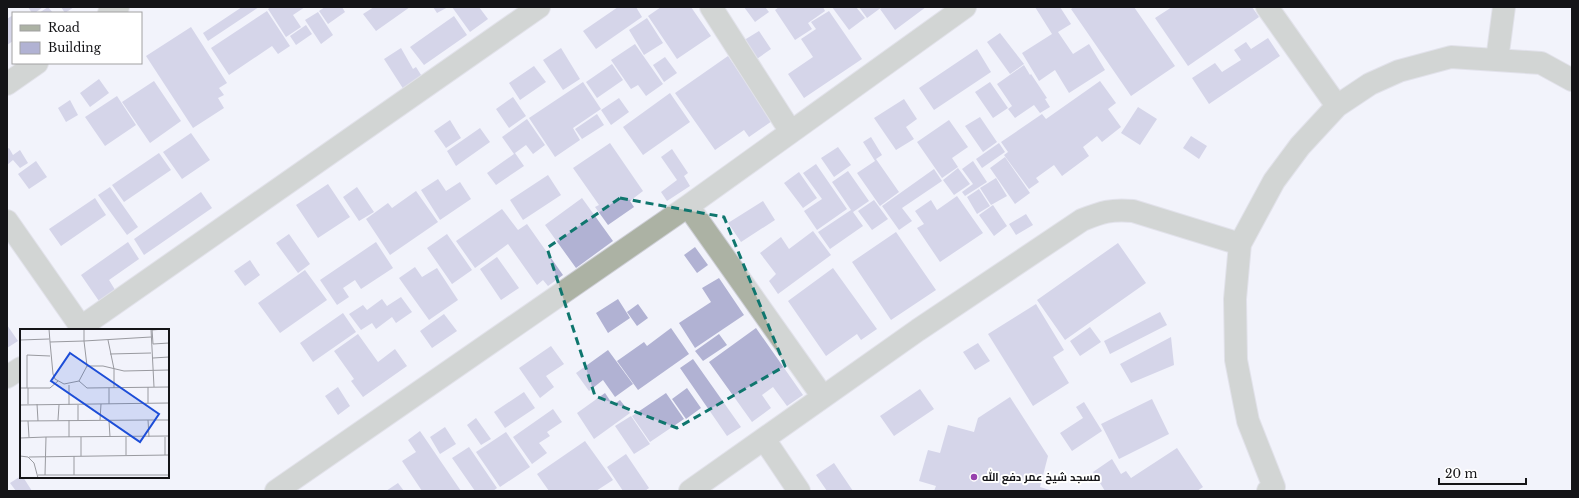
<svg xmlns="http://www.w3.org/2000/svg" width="1579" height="498" font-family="'Libre Baskerville',Cairo,serif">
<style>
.building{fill:#b1b2d3}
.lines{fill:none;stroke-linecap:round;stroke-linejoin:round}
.minor-casing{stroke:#cecfd7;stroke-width:24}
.minor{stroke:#acb2a4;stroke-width:22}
.marked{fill:none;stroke:#0f766e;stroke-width:3;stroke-dasharray:8 5;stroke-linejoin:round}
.poi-dot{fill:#9741ae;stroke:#fff;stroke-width:1.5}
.labels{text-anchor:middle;stroke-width:4;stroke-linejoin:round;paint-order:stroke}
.poi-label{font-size:11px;font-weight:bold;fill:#141417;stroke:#fff;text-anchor:start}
.inset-road{fill:none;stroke:#999aa0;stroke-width:1}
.view{fill:#1d4ed8;fill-opacity:0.15;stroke:#1d4ed8;stroke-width:2}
.inset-edge{fill:none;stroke:#141417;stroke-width:2}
</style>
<rect width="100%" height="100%" fill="#f2f3fb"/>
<path class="building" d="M 28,7 L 43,7 L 35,13 L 32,13 Z
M 48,7 L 53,13 L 39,13 Z
M 61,7 L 74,7 L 65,13 Z
M 242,7 L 259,7 L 208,41 L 203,33 Z
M 271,7 L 305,7 L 293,15 L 301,27 L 286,37 L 268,9 Z
M 325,7 L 342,7 L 345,12 L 328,24 L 319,11 Z
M 374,7 L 410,7 L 376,31 L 363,14 Z
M 433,7 L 448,7 L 437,13 Z
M 452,7 L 479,7 L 488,19 L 470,32 Z
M 618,7 L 636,7 L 642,17 L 596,49 L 583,31 Z
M 661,7 L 691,7 L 711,36 L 677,59 L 648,16 Z
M 744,7 L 765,7 L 769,12 L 755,22 Z
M 779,7 L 823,7 L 825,11 L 808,23 L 812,29 L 795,40 L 775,10 Z
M 832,7 L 856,7 L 865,18 L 849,30 Z
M 859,7 L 882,7 L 867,18 Z
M 883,7 L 926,7 L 895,30 L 880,9 Z
M 1035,7 L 1060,7 L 1071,24 L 1058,32 L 1073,54 L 1089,44 L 1105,70 L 1069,93 L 1055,70 L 1039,81 L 1022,53 L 1052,34 Z
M 1074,7 L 1134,7 L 1175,66 L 1131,96 L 1071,9 Z
M 1172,7 L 1252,7 L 1259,17 L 1188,66 L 1155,18 Z
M 267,11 L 290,46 L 278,54 L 272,46 L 229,75 L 211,48 Z
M 829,11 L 862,59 L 804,98 L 788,74 L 813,57 L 801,39 L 816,29 L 811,22 Z
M 318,12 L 333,35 L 321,44 L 305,20 Z
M 13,15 L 13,41 L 7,45 L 7,19 Z
M 454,16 L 467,35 L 424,65 L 410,47 Z
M 647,18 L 663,43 L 644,55 L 629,30 Z
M 306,25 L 312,34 L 296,45 L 290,36 Z
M 191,27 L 227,83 L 219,88 L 224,95 L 218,98 L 224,108 L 193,128 L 146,56 Z
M 759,31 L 771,49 L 754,61 L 741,42 Z
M 1000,33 L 1024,64 L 1010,74 L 987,42 Z
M 1268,38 L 1280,56 L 1209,104 L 1192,78 L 1215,63 L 1222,72 L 1241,60 L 1234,50 L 1246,42 L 1251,49 Z
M 635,44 L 663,84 L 646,96 L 638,85 L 631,89 L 611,60 Z
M 401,48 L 413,69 L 416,67 L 423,78 L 404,90 L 384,59 Z
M 561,48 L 580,79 L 563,90 L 543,60 Z
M 977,49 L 991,72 L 934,110 L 919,88 Z
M 728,56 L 772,121 L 749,137 L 744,130 L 715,150 L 675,93 Z
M 665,57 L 677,73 L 664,82 L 653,65 Z
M 612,64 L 623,80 L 597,98 L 586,82 Z
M 1024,65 L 1030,75 L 1031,74 L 1047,98 L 1045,99 L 1050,107 L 1040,113 L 1034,105 L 1015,118 L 1008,109 L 1012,106 L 997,84 Z
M 534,66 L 546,82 L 520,100 L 509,83 Z
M 99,79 L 109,93 L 90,107 L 80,93 Z
M 154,81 L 181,121 L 150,143 L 122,102 Z
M 1100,81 L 1116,103 L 1108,109 L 1121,127 L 1102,142 L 1097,136 L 1083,147 L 1089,156 L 1062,176 L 1054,165 L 1036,178 L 1039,182 L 1029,189 L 1004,155 L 1008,152 L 1001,142 L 1042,114 L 1046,119 Z
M 583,82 L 601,109 L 573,128 L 580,140 L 555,157 L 529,118 Z
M 990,82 L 1008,108 L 993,118 L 975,92 Z
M 670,93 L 690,122 L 643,155 L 623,127 Z
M 117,96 L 136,125 L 105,146 L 85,117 Z
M 513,97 L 526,116 L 509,128 L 496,109 Z
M 619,98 L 629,112 L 611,125 L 601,110 Z
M 904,99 L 917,119 L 906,127 L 914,139 L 896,150 L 874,118 Z
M 70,100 L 78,115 L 66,122 L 58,108 Z
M 1138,107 L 1157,119 L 1140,145 L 1121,133 Z
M 597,114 L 604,125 L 582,139 L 575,129 Z
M 980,117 L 997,142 L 983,152 L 965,126 Z
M 527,119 L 545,145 L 533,154 L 526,145 L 515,153 L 524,166 L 496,185 L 487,173 L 514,154 L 502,137 Z
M 450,120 L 461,138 L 446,148 L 434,131 Z
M 949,120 L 968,147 L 952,158 L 958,167 L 942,178 L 917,142 Z
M 480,128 L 490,142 L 456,166 L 447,151 Z
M 191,133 L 210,160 L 182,179 L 163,152 Z
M 1191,136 L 1207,146 L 1199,159 L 1183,148 Z
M 871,137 L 882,155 L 876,159 L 899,192 L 880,206 L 857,173 L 875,161 L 863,142 Z
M 610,143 L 643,191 L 630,201 L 634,207 L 608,225 L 595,207 L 599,205 L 573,168 Z
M 999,143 L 1005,152 L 982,168 L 976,159 Z
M 838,147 L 851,165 L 834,177 L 821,158 Z
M 9,148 L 13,155 L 20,150 L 28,163 L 20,168 L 13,160 L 7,165 L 7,149 Z
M 672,149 L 688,173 L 684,176 L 690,186 L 667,201 L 661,192 L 677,180 L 661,157 Z
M 159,153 L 171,170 L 124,202 L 112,185 Z
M 1005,157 L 1030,193 L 1015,204 L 990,168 Z
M 36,161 L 47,177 L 29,189 L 18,174 Z
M 973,161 L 987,182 L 965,196 L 962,192 L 973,184 L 962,169 Z
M 816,164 L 847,209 L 817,230 L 804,211 L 822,199 L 803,173 Z
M 958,168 L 970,184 L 954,195 L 943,180 Z
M 934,169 L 942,181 L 902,208 L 912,221 L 899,230 L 882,206 Z
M 848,171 L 869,201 L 853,212 L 863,226 L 830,249 L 818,232 L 851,210 L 832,182 Z
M 799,172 L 817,198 L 803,208 L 784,183 Z
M 548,175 L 561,195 L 523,220 L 510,200 Z
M 996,178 L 1007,196 L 991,205 L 980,188 Z
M 438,179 L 446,191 L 460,182 L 471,199 L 440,220 L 421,190 Z
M 328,184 L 350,217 L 318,238 L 296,205 Z
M 110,187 L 138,227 L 127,235 L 98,195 Z
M 357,187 L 374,212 L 359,221 L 343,197 Z
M 979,189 L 990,206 L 977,214 L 967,197 Z
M 416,191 L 438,222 L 390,255 L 366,219 L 388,203 L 392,208 Z
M 201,192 L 212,208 L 144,255 L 134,239 Z
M 957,196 L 983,233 L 940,262 L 917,228 L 924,224 L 915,211 L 931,200 L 937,210 Z
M 95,198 L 106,215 L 61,246 L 49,229 Z
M 582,198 L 613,241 L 576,268 L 545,225 Z
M 874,200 L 888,219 L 872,230 L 858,211 Z
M 763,201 L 775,220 L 741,242 L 728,223 Z
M 993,205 L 1007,226 L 994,236 L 979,215 Z
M 502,209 L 518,230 L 527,224 L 563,275 L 548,286 L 543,280 L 537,285 L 508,244 L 475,268 L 456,241 Z
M 1026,214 L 1033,225 L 1016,235 L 1009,224 Z
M 813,231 L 831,255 L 778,294 L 769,281 L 776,274 L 760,253 L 781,237 L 789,249 Z
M 896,232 L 936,290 L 891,320 L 852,262 Z
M 289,234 L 310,264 L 298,273 L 276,243 Z
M 447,234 L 472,270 L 452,284 L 427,248 Z
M 128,242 L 139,259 L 109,280 L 117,293 L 101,304 L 81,275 Z
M 376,242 L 393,268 L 361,289 L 355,280 L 343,288 L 349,297 L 337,305 L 320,280 Z
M 1118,243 L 1146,283 L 1065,340 L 1037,300 Z
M 695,247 L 708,265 L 697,273 L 684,255 Z
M 497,257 L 519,288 L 501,300 L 480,269 Z
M 250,260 L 260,275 L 245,286 L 234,271 Z
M 415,267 L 422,277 L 437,268 L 458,300 L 429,320 L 399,278 Z
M 833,268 L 877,329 L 861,340 L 857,334 L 826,356 L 788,301 Z
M 305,270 L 327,300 L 280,333 L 258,303 Z
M 719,278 L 744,315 L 695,348 L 679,323 L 711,302 L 702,288 Z
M 401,297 L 412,312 L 396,323 L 392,317 L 376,329 L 372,323 L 361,330 L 349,314 L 363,305 L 367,310 L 382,299 L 387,306 Z
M 618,299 L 630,318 L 608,333 L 596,313 Z
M 638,304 L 648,318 L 637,326 L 627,312 Z
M 1036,304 L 1064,350 L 1053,357 L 1069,383 L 1033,406 L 988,334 Z
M 1160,312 L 1167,325 L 1110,354 L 1104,341 Z
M 343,313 L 356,332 L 313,362 L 300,343 Z
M 444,314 L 457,331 L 432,348 L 420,331 Z
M 7,325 L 18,341 L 7,348 Z
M 1090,327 L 1101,342 L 1080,356 L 1070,341 Z
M 671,328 L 689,354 L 638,390 L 617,361 L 644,342 L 647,346 Z
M 756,328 L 803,395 L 787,406 L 773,387 L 762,395 L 771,408 L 752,422 L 709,362 Z
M 358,334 L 378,362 L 395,349 L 407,366 L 363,397 L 351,381 L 354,379 L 334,351 Z
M 719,334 L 727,345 L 703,361 L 695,351 Z
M 1171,337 L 1174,365 L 1131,383 L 1120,364 Z
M 978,343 L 990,361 L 975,370 L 963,352 Z
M 551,346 L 564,364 L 546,376 L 554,387 L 540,398 L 519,368 Z
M 608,350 L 633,384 L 615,397 L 603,380 L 589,391 L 576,373 Z
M 693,359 L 741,427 L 727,436 L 680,368 Z
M 338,387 L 350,406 L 338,415 L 325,396 Z
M 687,388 L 701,408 L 686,419 L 672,399 Z
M 920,389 L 934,409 L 894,436 L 880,416 Z
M 524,392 L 535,408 L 505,428 L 494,412 Z
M 605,393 L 613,405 L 620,400 L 630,413 L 594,439 L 577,413 Z
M 666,393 L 684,419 L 650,442 L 632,416 Z
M 1010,397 L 1048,456 L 1040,487 L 1053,491 L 934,491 L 936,486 L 919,481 L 928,450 L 940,453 L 948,425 L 974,432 L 978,418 Z
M 1152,399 L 1169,434 L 1119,459 L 1101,424 Z
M 1084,402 L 1102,431 L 1072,451 L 1060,433 L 1083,418 L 1076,407 Z
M 553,409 L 562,422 L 547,432 L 550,436 L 539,443 L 547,453 L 532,464 L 513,437 Z
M 631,416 L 650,444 L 634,454 L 615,426 Z
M 476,418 L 491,439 L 481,445 L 467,425 Z
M 445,427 L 456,444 L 440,454 L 430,437 Z
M 420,431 L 461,491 L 422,491 L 402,461 L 416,452 L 408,440 Z
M 506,432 L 530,467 L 500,487 L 476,452 Z
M 585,441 L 613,480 L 596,491 L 549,491 L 537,474 Z
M 469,447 L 497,488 L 493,491 L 475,491 L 452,458 Z
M 1177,448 L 1203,487 L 1197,491 L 1105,491 L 1093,472 L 1112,459 L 1121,474 L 1126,471 L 1131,478 Z
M 626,454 L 649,488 L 645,491 L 623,491 L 607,467 Z
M 834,463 L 853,491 L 827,491 L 816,475 Z
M 21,476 L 23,477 L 32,491 L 16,491 L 10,483 Z
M 398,483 L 404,491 L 386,491 Z"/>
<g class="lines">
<defs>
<path id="minor" d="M 711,7 L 791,132
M 1267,7 L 1337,106
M 109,13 L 118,7
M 1497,60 L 1504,7
M 7,84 L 37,63
M 688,206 L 823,397
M 7,221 L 81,327 L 539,7
M 7,377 L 21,368
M 764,439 L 799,491
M 276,491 L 688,206 L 965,7
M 690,491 L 918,330 L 1082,220 C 1102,212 1111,209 1133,211 L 1240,244
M 1268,491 L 1274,487 L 1248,421 L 1236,360 L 1235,299 L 1240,244 L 1274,181 L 1300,146 L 1337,106 L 1370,84 L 1399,71 L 1451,57 L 1541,63 L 1572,80"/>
</defs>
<use href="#minor" class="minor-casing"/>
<use href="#minor" class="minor"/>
</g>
<path d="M0 0H1579V498H0ZM 620,198 L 724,217 L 785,366 L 677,428 L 595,396 L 547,248 Z" fill="#f2f3fb" fill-opacity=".55" fill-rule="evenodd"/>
<path class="marked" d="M 620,198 L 724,217 L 785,366 L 677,428 L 595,396 L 547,248 Z"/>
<circle class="poi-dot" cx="974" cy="477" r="4"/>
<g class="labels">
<g class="poi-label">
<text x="982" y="481">مسجد شيخ عمر دفع الله</text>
</g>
</g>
<g transform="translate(20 329)">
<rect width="149" height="149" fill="#f2f3fb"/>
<path class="inset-road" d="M 29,0 L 30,13 L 64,12 L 64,0M 131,0 L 134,58M 132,0 L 133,15 L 149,14M 132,1 L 144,0M 0,11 L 29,10M 88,11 L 94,40 L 94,59M 30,13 L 33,45 L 35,50 L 44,55 L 59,52 L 67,37 L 83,37 L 104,42 L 149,41M 90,25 L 131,24M 133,29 L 149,28M 67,37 L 64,12 L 131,8M 59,52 L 67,59 L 149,58M 49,56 L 49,76M 0,59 L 30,59 L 38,52M 7,59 L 7,26 L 30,27M 8,59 L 8,75M 89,59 L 89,75M 128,74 L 128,58M 17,75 L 18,92M 0,76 L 149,74M 38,91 L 39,76M 49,91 L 49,108M 58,91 L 58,76M 80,91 L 81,75M 128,91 L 149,91M 0,92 L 128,91 L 129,108M 8,92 L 9,108M 89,92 L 90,108M 106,108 L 106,126M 145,108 L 145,126M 0,109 L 26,108M 0,127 L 8,128 L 14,134 L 18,149M 61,127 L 61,108M 9,128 L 149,126M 18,146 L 149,146M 25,146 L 26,108 L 149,107M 54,146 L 54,127"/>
<path class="view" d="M 50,24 L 139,85 L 120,113 L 31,52 Z"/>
<rect width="149" height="149" class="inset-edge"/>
</g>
<rect width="1579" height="498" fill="none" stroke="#141417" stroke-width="16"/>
<rect x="12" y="12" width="130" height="52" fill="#ffffff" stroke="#a1a1a2"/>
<rect x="20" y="25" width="20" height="6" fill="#acb2a4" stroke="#a1a1a2"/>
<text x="48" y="32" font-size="12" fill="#141417">Road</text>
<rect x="20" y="42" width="20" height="12" fill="#b1b2d3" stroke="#a1a1a2"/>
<text x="48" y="52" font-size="12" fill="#141417">Building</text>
<path d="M1439 478v6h87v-6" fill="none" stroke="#141417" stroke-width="2"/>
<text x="1445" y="478" font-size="12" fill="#141417" stroke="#ffffff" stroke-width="3" paint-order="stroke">20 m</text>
</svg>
